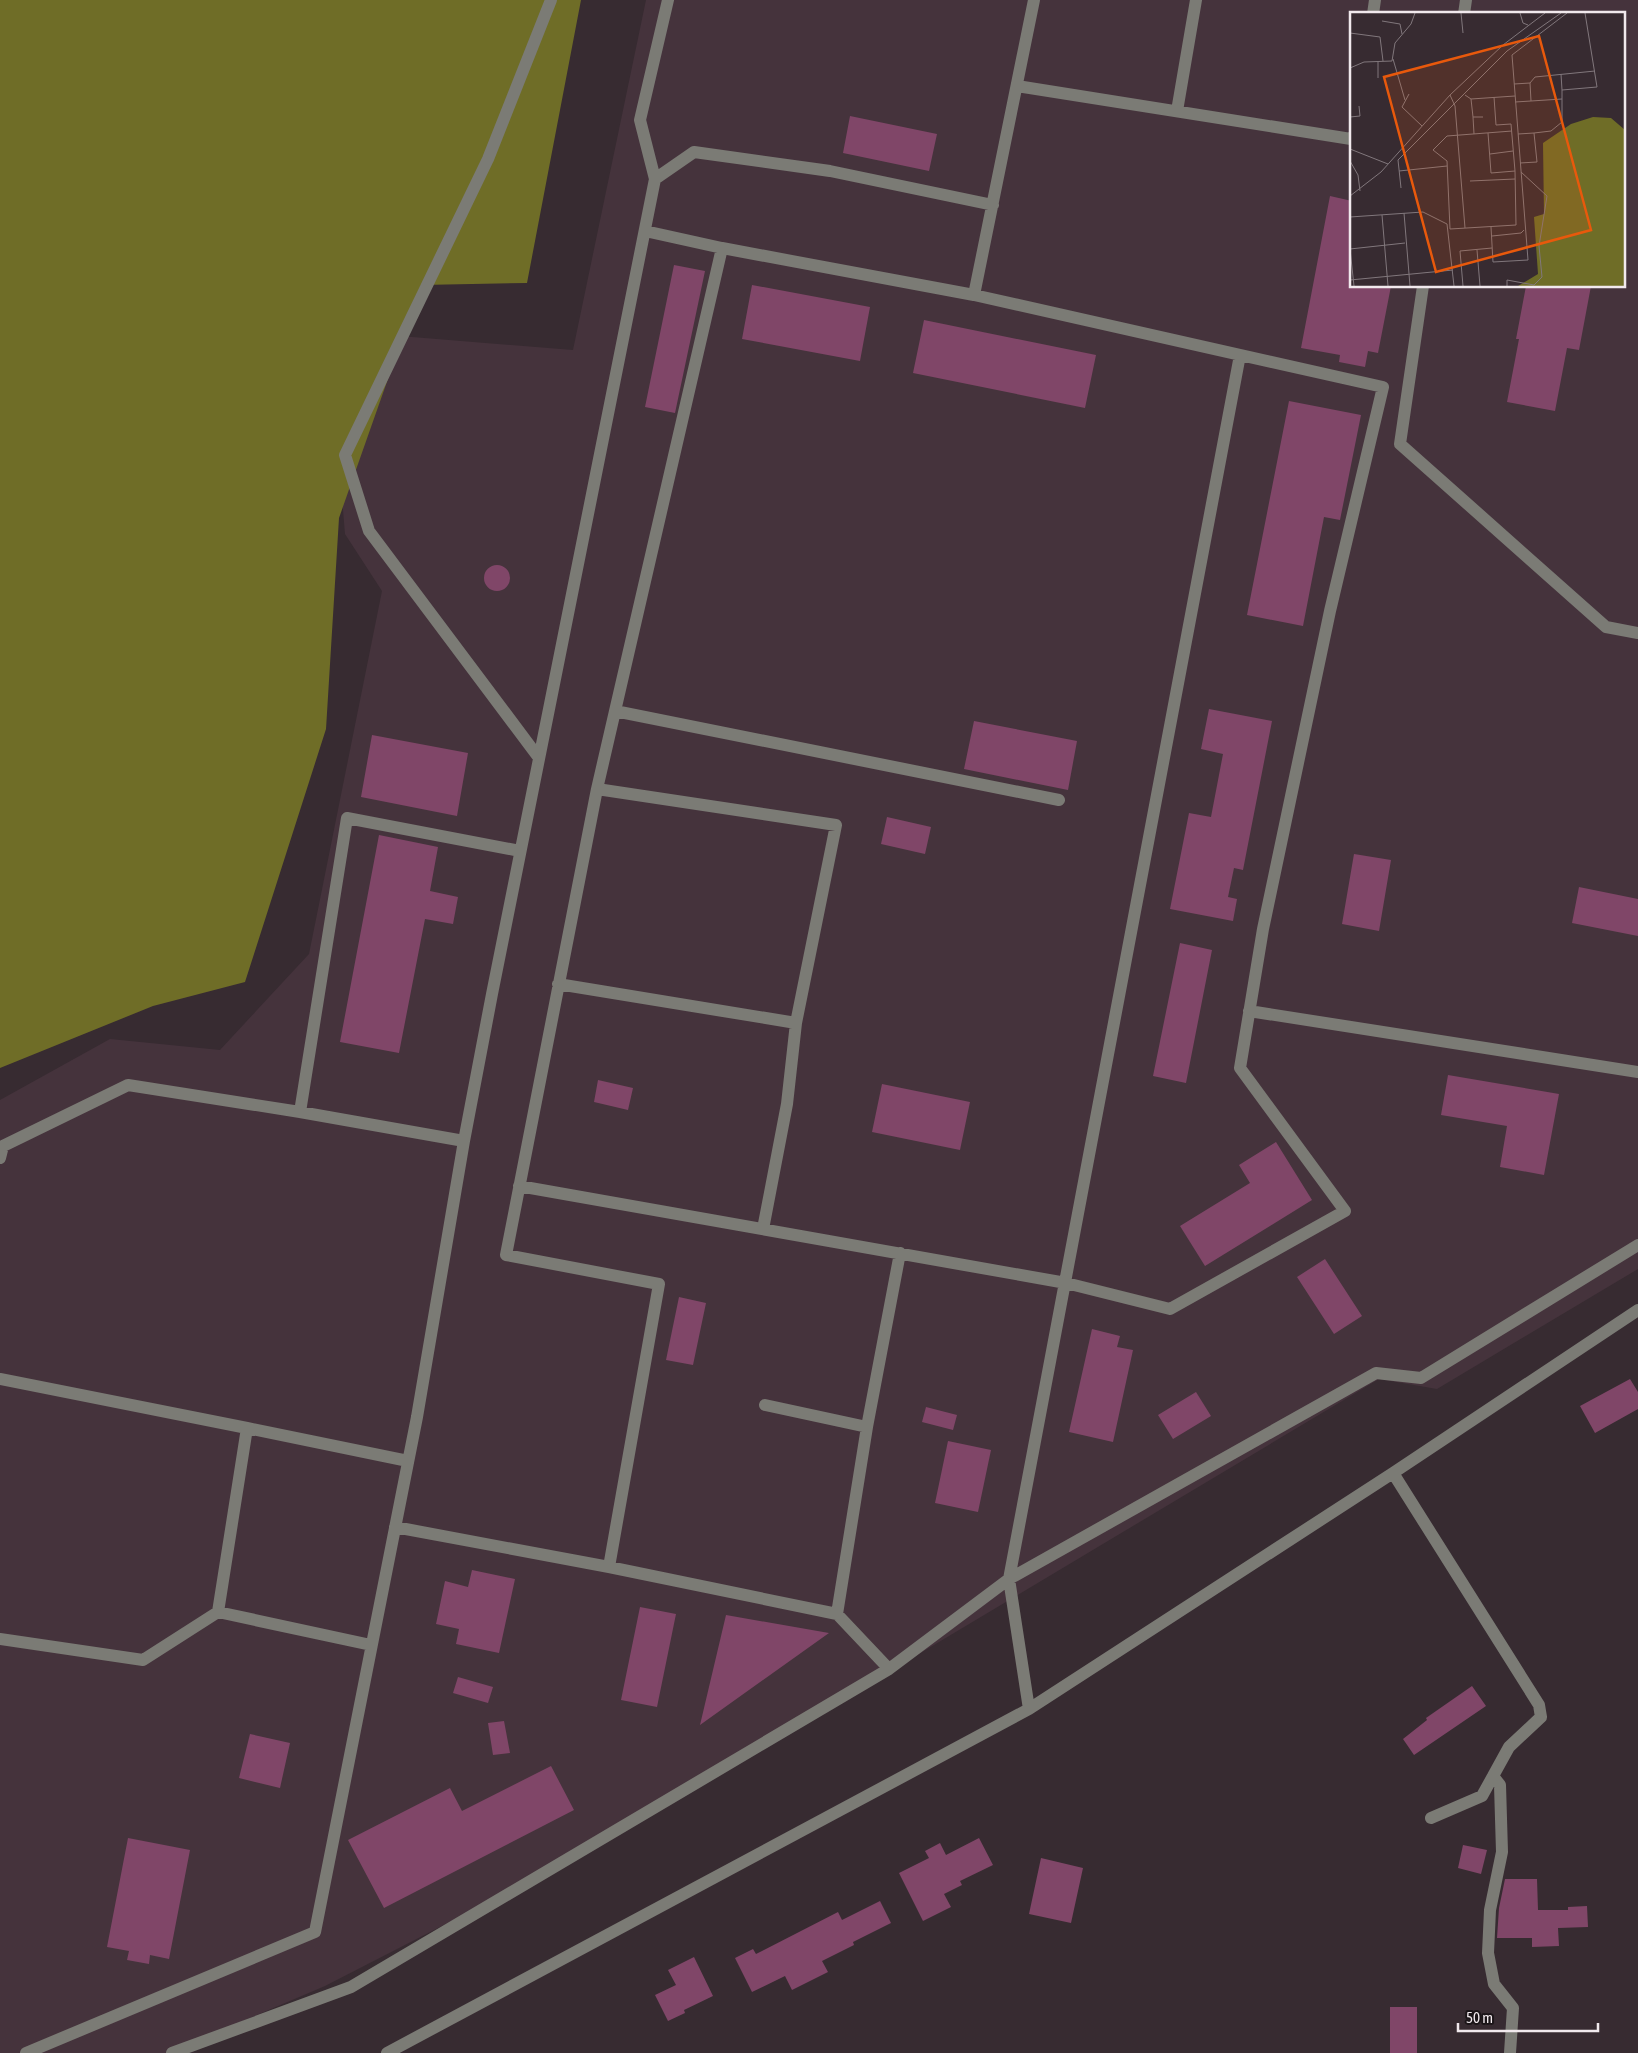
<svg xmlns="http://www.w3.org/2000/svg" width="1638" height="2053" font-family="'Asap Condensed',sans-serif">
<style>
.built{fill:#45333c;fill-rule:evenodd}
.forest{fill:#6f6d27}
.building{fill:#804668}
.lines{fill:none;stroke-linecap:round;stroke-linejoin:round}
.minor{stroke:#7b7b75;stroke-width:12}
.inset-road{fill:none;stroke:#81777c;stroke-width:1}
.view{fill:#e8590c;fill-opacity:0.15;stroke:#e8590c;stroke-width:2.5}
.inset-edge{fill:none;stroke:#f1e9ed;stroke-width:2.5}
</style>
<rect width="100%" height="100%" fill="#372b31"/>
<path class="built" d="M 646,0 L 1638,0 L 1638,1269 L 1437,1389 L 1379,1379 L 594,1848 L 325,1986 L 168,2053 L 0,2053 L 0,1100 L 110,1039 L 220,1050 L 309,954 L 382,591 L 345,534 L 338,450 L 400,336 L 573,350 ZM 1352,14 L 1624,14 L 1624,286 L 1352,286 Z"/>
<path class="forest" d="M 0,0 L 581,0 L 527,283 L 421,285 L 339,518 L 326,729 L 245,982 L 153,1006 L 0,1068 Z"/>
<path class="building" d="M 850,116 L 937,134 L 929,171 L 843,153 Z
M 1330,196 L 1352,201 L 1352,286 L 1391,286 L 1378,353 L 1368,351 L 1365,367 L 1339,362 L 1340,355 L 1301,348 Z
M 674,265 L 705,271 L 675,413 L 645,407 Z
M 752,285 L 870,307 L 860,361 L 742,339 Z
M 1526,286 L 1591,286 L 1579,350 L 1567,348 L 1555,411 L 1507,402 L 1519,339 L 1516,339 Z
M 924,320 L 1096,355 L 1085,408 L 913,373 Z
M 1289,401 L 1361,415 L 1340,520 L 1324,517 L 1303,626 L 1247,615 Z
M484 578a13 13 0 1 1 26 0a13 13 0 1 1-26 0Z
M 1209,709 L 1272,721 L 1243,870 L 1234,868 L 1228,897 L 1237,899 L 1233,921 L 1170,909 L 1189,813 L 1211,817 L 1223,754 L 1201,749 Z
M 974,721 L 1077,741 L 1068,790 L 964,769 Z
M 372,735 L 468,753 L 457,816 L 361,797 Z
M 887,817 L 931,827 L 925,854 L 881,844 Z
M 379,835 L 438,847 L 430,891 L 458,897 L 453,924 L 425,919 L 399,1053 L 340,1042 Z
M 1354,854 L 1391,860 L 1379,931 L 1342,924 Z
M 1579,887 L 1638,899 L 1638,936 L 1572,923 Z
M 1180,943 L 1212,950 L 1186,1083 L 1153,1076 Z
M 1448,1075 L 1559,1094 L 1544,1175 L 1500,1167 L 1507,1126 L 1441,1115 Z
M 598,1080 L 633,1088 L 628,1110 L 594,1102 Z
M 882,1084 L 970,1102 L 960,1150 L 872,1132 Z
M 1276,1142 L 1312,1200 L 1205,1266 L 1180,1226 L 1250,1183 L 1239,1165 Z
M 1325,1259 L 1362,1316 L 1334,1334 L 1297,1277 Z
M 679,1297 L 706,1303 L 693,1365 L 666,1360 Z
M 1092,1329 L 1120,1336 L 1117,1347 L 1133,1350 L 1113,1442 L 1069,1432 Z
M 1630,1379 L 1638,1392 L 1638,1409 L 1595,1433 L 1580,1406 Z
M 1196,1392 L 1211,1416 L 1173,1439 L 1158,1415 Z
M 926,1407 L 957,1415 L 953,1430 L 922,1422 Z
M 948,1441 L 991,1450 L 978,1512 L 935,1503 Z
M 472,1570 L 515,1579 L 499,1653 L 456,1644 L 459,1629 L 436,1624 L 445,1581 L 468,1587 Z
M 640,1607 L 676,1614 L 657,1707 L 621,1700 Z
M 726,1615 L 829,1633 L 700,1725 Z
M 458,1677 L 493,1687 L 488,1703 L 453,1693 Z
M 1472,1686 L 1486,1706 L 1414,1755 L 1403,1739 L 1427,1720 L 1426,1718 Z
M 504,1721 L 510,1753 L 493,1755 L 488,1723 Z
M 250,1734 L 290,1743 L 280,1788 L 239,1778 Z
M 551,1766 L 574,1810 L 384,1908 L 348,1840 L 450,1788 L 462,1811 Z
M 128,1838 L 190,1850 L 169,1959 L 150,1955 L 149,1964 L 127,1960 L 129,1951 L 107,1947 Z
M 979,1838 L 993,1865 L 960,1881 L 962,1885 L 944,1894 L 951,1907 L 923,1921 L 899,1873 L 929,1858 L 925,1851 L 940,1843 L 946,1855 Z
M 1463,1845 L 1487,1850 L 1481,1874 L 1458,1868 Z
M 1041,1858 L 1083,1868 L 1071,1923 L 1029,1914 Z
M 1505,1879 L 1537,1879 L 1538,1910 L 1568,1910 L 1568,1907 L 1587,1906 L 1588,1927 L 1558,1928 L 1559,1946 L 1532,1947 L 1532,1938 L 1497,1938 L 1499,1908 Z
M 880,1901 L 891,1923 L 853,1942 L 854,1945 L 822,1961 L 828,1972 L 792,1990 L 785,1976 L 752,1992 L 735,1958 L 753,1949 L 756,1954 L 838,1912 L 842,1920 Z
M 694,1957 L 713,1996 L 684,2010 L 685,2013 L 668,2021 L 655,1995 L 676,1985 L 668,1970 Z
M 1390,2007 L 1417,2007 L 1417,2053 L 1390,2053 Z"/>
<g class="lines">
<path class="minor" d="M 1373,14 L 1375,0
M 1464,14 L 1466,0
M 1017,86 L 1351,139 L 1352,137
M 1177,111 L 1196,0
M 655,179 L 694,152 L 830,171 L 993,205
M 645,231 L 722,248
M 1423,286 L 1400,444 L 1606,627 L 1638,633
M 974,295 L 1034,0
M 615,711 L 1059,800
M 539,758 L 369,531 L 345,455 L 488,159 L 551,0
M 597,789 L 836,825 L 796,1023 L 787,1104 L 763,1229
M 558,984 L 796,1023
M 1249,1011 L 1638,1072
M 300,1112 L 464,1141
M 0,1158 L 3,1146 L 128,1085 L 300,1112 L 347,818 L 520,851
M 519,1186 L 1066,1283 L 1170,1309 L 1345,1211 L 1240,1068 L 1263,929 L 1330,611 L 1383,387 L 974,295 L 722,248 L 597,789 L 506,1255 L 659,1284 L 609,1567
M 0,1379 L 247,1428 L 218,1612
M 765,1405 L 867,1427 L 837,1614
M 867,1427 L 900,1253
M 247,1428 L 408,1461
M 1393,1473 L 1539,1705 L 1541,1717 L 1509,1747 L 1482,1796 L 1431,1818
M 395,1527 L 609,1567 L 837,1614 L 889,1669
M 0,1639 L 143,1660 L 218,1612 L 371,1645
M 1029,1709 L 1009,1579 L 1240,355
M 1493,1776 L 1500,1785 L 1502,1852 L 1490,1910 L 1488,1953 L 1494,1984 L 1513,2008 L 1510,2053
M 26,2053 L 315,1932 L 417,1417 L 464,1141 L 492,994 L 655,179 L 640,120 L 668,0
M 172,2053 L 351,1987 L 889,1669 L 1009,1579 L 1376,1373 L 1421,1378 L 1638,1245
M 387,2053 L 1029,1709 L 1393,1473 L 1638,1310"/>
</g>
<g transform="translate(1350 12)">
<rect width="275" height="275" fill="#372b31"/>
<path d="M 243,105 L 261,106 L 275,118 L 275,274 L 168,274 L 188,262 L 184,205 L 194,202 L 193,131 L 221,112 Z" fill="#6f6d27"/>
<path class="inset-road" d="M 111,1 L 113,21M 170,1 L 173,11 L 178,13M 32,9 L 50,12 L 52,22M 0,21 L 30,25 L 33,49M 43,47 L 55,88M 28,49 L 28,66M 0,56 L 14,50 L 42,49 L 45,31 L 61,12 L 65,1M 211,62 L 212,78 L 247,75 L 235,1M 180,71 L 181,89 L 212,87M 164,72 L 180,71 L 185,65 L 245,59M 59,82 L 52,95 L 72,114M 100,83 L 105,94 L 115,216M 115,83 L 121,87 L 165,84M 144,85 L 146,113 L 161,112 L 165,159 L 166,213 L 100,217 L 97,149 L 83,138 L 97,124 L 162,119M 121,87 L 123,105 L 133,105M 165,90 L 181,89M 0,105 L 10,104 L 9,94M 123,105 L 124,122M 138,121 L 141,161 L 165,159M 168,122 L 184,121M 0,137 L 38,152M 140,142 L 163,139M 0,149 L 8,163 L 10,179M 170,151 L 187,150 L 184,121 L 201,119 L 212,110 L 212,78M 49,159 L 97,154M 120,169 L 165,167M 51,176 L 48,148 L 157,39 L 211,1M 0,184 L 31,160 L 100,83 L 153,33 L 195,1M 54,201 L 60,274M 32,203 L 38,274M 0,205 L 73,200 L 97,212 L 104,274M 141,215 L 143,250 L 178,248 L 162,43 L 217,1M 142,224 L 171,221 L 174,218M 127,238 L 130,274M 0,268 L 103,258M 4,274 L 0,237 L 55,231M 113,274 L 110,239 L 142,236M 157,274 L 157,268 L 184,273 L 192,265 L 189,234 L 197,184 L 171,160"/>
<path class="view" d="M 189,24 L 241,218 L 86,260 L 34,65 Z"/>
<rect width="275" height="275" class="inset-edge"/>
</g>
<path d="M1458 2023v8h140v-8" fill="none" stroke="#f1e9ed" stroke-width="2.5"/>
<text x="1466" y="2023" font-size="15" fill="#f1e9ed" stroke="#1b1518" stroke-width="4" paint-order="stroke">50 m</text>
</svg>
